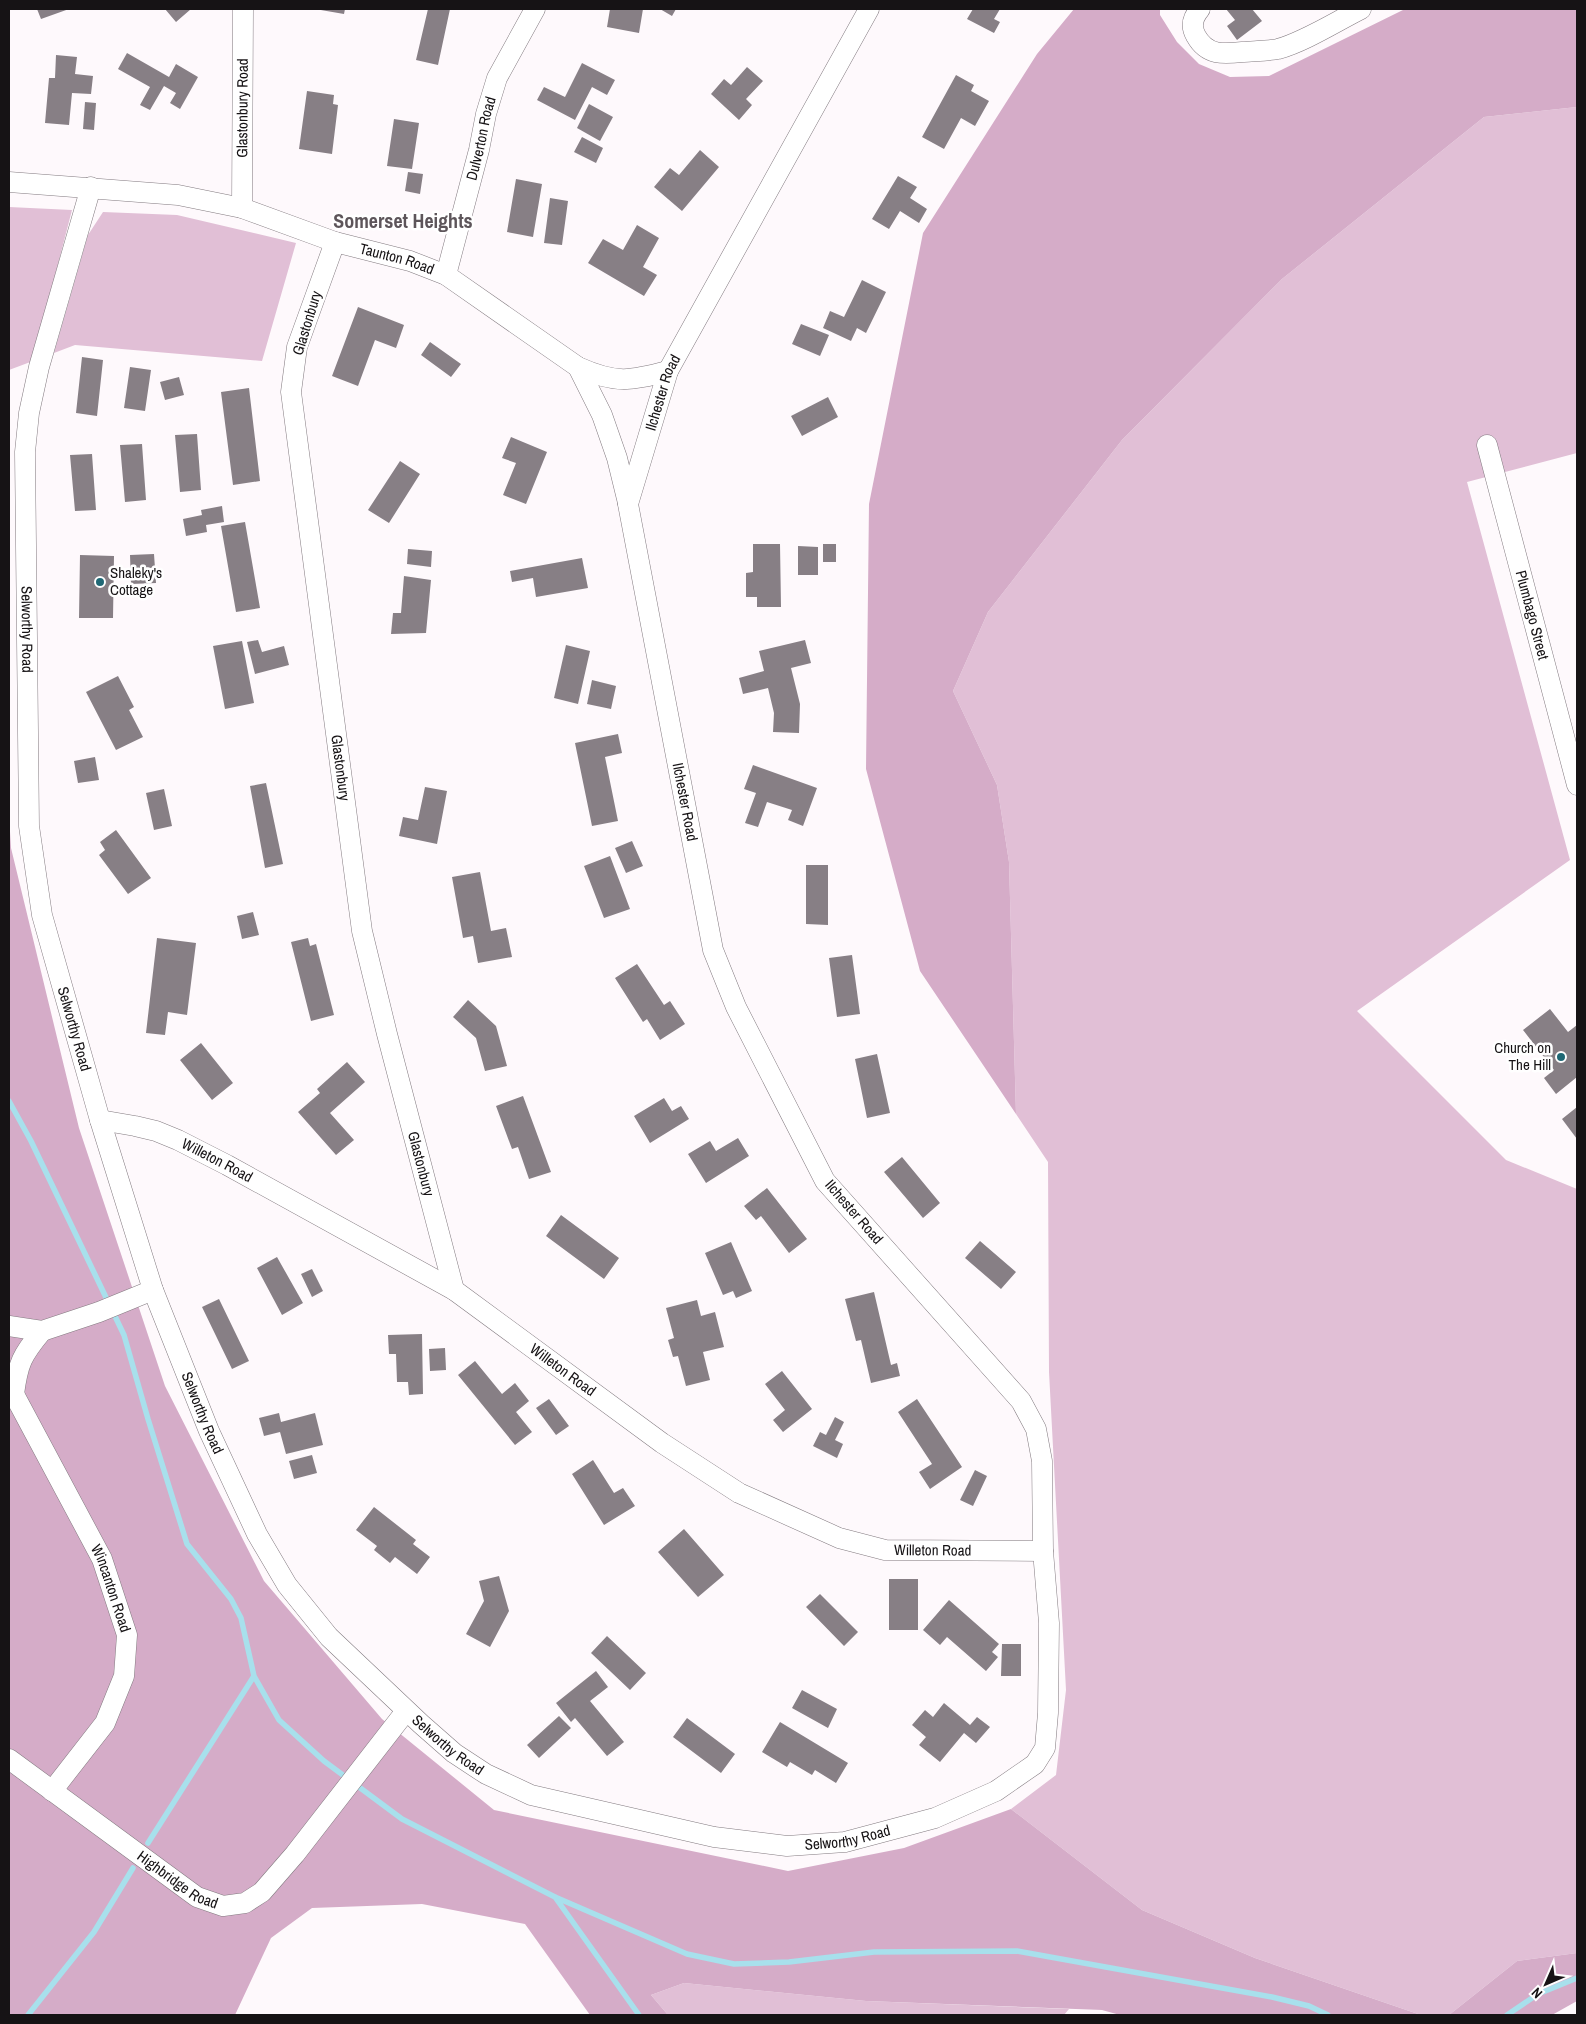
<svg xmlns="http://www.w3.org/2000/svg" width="1586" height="2024" font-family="'Archivo Narrow',sans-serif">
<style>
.green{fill:#e1bfd6}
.forest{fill:#d5acc8}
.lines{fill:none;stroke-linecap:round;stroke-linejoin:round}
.stream{stroke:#a8e0ec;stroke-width:5.5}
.building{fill:#877f85}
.street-casing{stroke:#837b80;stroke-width:21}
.street{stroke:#fff;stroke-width:20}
.poi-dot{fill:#1f6875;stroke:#fff;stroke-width:2}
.labels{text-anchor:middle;stroke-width:5;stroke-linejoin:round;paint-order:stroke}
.street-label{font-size:15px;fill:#161315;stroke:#fff}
.poi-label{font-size:15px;fill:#161315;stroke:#fff;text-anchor:start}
.district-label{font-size:20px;font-weight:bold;fill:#5d555a;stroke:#fff}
</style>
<rect width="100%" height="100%" fill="#fef9fc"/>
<path class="green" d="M 1577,107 L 1577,453 L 1467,482 L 1570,860 L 1357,1011 L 1506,1160 L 1577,1189 L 1577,1953 L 1517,1961 L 1449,2015 L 1421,2015 L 1255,1958 L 1142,1910 L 1011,1809 L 1056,1775 L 1066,1690 L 1049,1372 L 1048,1162 L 1016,1114 L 1009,862 L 997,785 L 953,691 L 988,612 L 1122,440 L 1282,279 L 1484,117 Z
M 9,207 L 72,210 L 33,361 L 9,370 Z
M 103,212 L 177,215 L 296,243 L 262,361 L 75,345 L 54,353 L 88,235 Z
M 684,1983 L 866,2001 L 1069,2009 L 1064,2015 L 668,2015 L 651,1995 Z"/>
<path class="forest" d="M 1074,9 L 1160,9 L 1160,15 L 1177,42 L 1199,64 L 1230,77 L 1269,76 L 1405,9 L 1577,9 L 1577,107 L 1484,117 L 1282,279 L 1122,440 L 988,612 L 953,691 L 997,785 L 1009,862 L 1016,1114 L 920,971 L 866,769 L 869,504 L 923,233 L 1037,54 Z
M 9,815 L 11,848 L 79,1128 L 165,1386 L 264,1581 L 382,1719 L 494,1810 L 788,1871 L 904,1848 L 1011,1809 L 1142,1910 L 1255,1958 L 1421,2015 L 1120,2015 L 1102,2010 L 866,2001 L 684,1983 L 651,1995 L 668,2015 L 590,2015 L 525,1924 L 422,1904 L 312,1908 L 271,1938 L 235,2015 L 9,2015 Z
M 1577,1953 L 1577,2001 L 1552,2015 L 1449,2015 L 1517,1961 Z"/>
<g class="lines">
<path class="stream" d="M 9,1101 L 31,1141 L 124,1335 L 148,1419 L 187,1544 L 231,1599 L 241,1618 L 254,1676 L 279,1720 L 324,1761 L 402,1819 L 555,1897 L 687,1954 L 734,1964 L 789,1962 L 874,1952 L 1017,1951 L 1272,1997 L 1309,2006 L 1328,2015
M 148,1843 L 254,1676
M 555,1897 L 639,2015
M 28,2015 L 94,1932 L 133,1868
M 1507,2015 L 1538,1994 L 1577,1978"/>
</g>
<path class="building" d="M 37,9 L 69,9 L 41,19 Z
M 165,9 L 191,9 L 176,22 Z
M 315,9 L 345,9 L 344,14 Z
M 428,9 L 450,9 L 438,65 L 416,60 Z
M 610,9 L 643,9 L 639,33 L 607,27 Z
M 660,9 L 676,9 L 672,16 Z
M 973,9 L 1000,9 L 994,19 L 1000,22 L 994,33 L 967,19 Z
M 1226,9 L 1252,9 L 1262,21 L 1237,40 L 1227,26 L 1235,20 Z
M 127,53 L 169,77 L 176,64 L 198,77 L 180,109 L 170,103 L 176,93 L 164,86 L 150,110 L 140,105 L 150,87 L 118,69 Z
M 56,55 L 77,57 L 75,74 L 93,76 L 91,94 L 72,93 L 69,125 L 45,123 L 49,78 L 55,78 Z
M 582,63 L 615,80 L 607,95 L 592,87 L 575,120 L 537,100 L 544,87 L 565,97 Z
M 747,67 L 763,81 L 746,99 L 752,105 L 739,120 L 711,94 L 724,79 L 731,85 Z
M 956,75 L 974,85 L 971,91 L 989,101 L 975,126 L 961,118 L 944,149 L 922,137 Z
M 307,91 L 334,95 L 333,104 L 338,105 L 332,154 L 299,149 Z
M 85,102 L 96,103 L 94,130 L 83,129 Z
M 589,104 L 613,117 L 600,141 L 577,128 Z
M 394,119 L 419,123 L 412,169 L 387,166 Z
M 582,137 L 603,148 L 596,163 L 574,152 Z
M 700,150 L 719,167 L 682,211 L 654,187 L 670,168 L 679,175 Z
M 408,172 L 423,174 L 420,194 L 405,191 Z
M 898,176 L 917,187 L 910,198 L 927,209 L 919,223 L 900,211 L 889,229 L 872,219 Z
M 516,179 L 542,184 L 533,237 L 507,232 Z
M 550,198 L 568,201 L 562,245 L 544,243 Z
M 637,225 L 659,238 L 643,267 L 657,275 L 644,296 L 588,263 L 603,239 L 623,250 Z
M 862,280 L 886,292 L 866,333 L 857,328 L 851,341 L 823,328 L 830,311 L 844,317 Z
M 358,307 L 404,325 L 396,348 L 375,340 L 358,386 L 332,376 Z
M 801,324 L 829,335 L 820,356 L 792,344 Z
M 430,342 L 461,364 L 451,377 L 421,355 Z
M 82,357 L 103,360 L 97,416 L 76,413 Z
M 130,367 L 151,370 L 145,411 L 124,408 Z
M 179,377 L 184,395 L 165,400 L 160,382 Z
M 249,388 L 260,481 L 233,485 L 221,392 Z
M 828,397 L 838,417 L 802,436 L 791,416 Z
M 197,434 L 201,490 L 180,492 L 175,435 Z
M 511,437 L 547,452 L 526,504 L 503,495 L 516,463 L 502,458 Z
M 142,444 L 146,500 L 125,502 L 120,445 Z
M 92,454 L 96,510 L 75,511 L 70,455 Z
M 400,461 L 420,474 L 389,523 L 368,510 Z
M 222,506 L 224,522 L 206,525 L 207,532 L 186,536 L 183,519 L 202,515 L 201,510 Z
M 245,522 L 260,608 L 236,612 L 221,526 Z
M 753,544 L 780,544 L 781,607 L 757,607 L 757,597 L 746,597 L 746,573 L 753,572 Z
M 823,544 L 836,544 L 836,562 L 823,562 Z
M 798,546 L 818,547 L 818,575 L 798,575 Z
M 408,549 L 432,551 L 431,567 L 407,564 Z
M 154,554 L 156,583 L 131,584 L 130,555 Z
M 80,555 L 114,556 L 113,618 L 79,618 Z
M 582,558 L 588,588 L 536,597 L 533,578 L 512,582 L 510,571 Z
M 404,576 L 431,580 L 426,633 L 391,634 L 393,613 L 401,613 Z
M 258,640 L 262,652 L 284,646 L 289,665 L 255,674 L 247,642 Z
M 805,640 L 811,663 L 791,668 L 800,704 L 799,733 L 773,732 L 774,713 L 768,688 L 743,694 L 739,678 L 764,671 L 759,651 Z
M 242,641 L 254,703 L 225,709 L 213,646 Z
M 566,645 L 590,651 L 578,704 L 554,698 Z
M 118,676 L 134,707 L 129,710 L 143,737 L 116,750 L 86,692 Z
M 592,680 L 616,686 L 611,709 L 587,704 Z
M 618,734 L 622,753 L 605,757 L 618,821 L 592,826 L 575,743 Z
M 95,757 L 99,780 L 78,783 L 74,761 Z
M 753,765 L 817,788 L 803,826 L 788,820 L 792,810 L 767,802 L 758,827 L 745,823 L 756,793 L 744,789 Z
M 266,783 L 283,864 L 265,868 L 250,786 Z
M 425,787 L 447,791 L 437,844 L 399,836 L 403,817 L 418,820 Z
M 164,789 L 172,826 L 154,830 L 146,793 Z
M 116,830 L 151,878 L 128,894 L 99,855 L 105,850 L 100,842 Z
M 632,841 L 643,866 L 626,873 L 615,848 Z
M 610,856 L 630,909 L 604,918 L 584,866 Z
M 806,865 L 828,865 L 828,925 L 806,924 Z
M 480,872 L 491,931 L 506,928 L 512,957 L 478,963 L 473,936 L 463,938 L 452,877 Z
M 253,912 L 259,935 L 242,939 L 237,916 Z
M 157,938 L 196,943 L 187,1015 L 168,1012 L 165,1035 L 146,1033 Z
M 308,938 L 310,946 L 316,944 L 334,1015 L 311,1021 L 291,942 Z
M 852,955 L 860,1014 L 837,1017 L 829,958 Z
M 637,964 L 664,1005 L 670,1001 L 685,1024 L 660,1040 L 647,1019 L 643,1022 L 615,978 Z
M 468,1000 L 496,1026 L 507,1066 L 485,1071 L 476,1038 L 453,1017 Z
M 1550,1009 L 1568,1032 L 1577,1025 L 1577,1077 L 1556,1094 L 1544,1078 L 1554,1070 L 1523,1030 Z
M 201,1043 L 233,1083 L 212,1100 L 180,1060 Z
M 877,1054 L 890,1113 L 867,1118 L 855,1059 Z
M 347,1062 L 365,1082 L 330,1113 L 354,1140 L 336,1155 L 298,1112 L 320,1093 L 317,1089 Z
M 523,1096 L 551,1172 L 529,1179 L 518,1147 L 512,1149 L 496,1106 Z
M 664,1098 L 672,1111 L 681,1106 L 689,1119 L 650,1143 L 634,1116 Z
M 1577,1107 L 1577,1139 L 1562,1119 Z
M 738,1138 L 749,1156 L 706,1183 L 688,1154 L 710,1141 L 716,1151 Z
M 902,1157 L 940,1203 L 923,1218 L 884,1172 Z
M 767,1188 L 807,1239 L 789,1253 L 761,1216 L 756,1220 L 744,1206 Z
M 561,1215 L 619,1258 L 604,1279 L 546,1236 Z
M 980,1241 L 1016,1272 L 1001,1289 L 965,1258 Z
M 731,1242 L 752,1291 L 736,1298 L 733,1291 L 723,1295 L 705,1253 Z
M 277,1257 L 303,1303 L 282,1315 L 257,1268 Z
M 312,1269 L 323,1291 L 312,1297 L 301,1274 Z
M 874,1292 L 891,1365 L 897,1363 L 900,1376 L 871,1383 L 861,1340 L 856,1341 L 845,1299 Z
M 219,1299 L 249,1361 L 232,1369 L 202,1307 Z
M 697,1300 L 701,1316 L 715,1312 L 724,1347 L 703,1352 L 710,1380 L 686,1386 L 678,1356 L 673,1357 L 668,1340 L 674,1338 L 666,1308 Z
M 422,1334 L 423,1394 L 409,1395 L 408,1382 L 397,1382 L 396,1354 L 389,1354 L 388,1335 Z
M 445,1348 L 446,1370 L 430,1371 L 429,1349 Z
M 475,1361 L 502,1394 L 515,1383 L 529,1401 L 516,1412 L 532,1432 L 515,1445 L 458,1375 Z
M 782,1371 L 812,1409 L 783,1432 L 773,1420 L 785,1410 L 765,1384 Z
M 549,1399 L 569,1426 L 556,1435 L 536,1408 Z
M 917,1399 L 962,1467 L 930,1489 L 919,1472 L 932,1464 L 898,1412 Z
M 279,1413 L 281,1422 L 315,1413 L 323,1445 L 286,1454 L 280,1432 L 264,1436 L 259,1418 Z
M 835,1417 L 844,1422 L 835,1440 L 843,1444 L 837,1458 L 813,1446 L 820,1432 L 826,1435 Z
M 312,1455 L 317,1473 L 294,1479 L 289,1461 Z
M 593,1460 L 614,1493 L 623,1488 L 635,1506 L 604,1525 L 572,1474 Z
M 975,1470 L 987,1476 L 973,1506 L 960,1500 Z
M 374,1507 L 416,1540 L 413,1544 L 430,1557 L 417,1574 L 395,1557 L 390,1563 L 374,1550 L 377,1546 L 356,1530 Z
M 684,1529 L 724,1575 L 698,1597 L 658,1552 Z
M 499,1576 L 509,1611 L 490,1647 L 466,1634 L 484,1601 L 479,1581 Z
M 889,1579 L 918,1579 L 918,1630 L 889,1630 Z
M 820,1594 L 858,1632 L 844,1646 L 806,1607 Z
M 949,1600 L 999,1644 L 992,1652 L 998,1657 L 986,1671 L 947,1637 L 940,1645 L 923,1630 Z
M 607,1636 L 646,1673 L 630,1690 L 591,1653 Z
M 1002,1644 L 1021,1644 L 1021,1676 L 1001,1676 Z
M 596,1671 L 608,1687 L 590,1701 L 624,1742 L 607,1756 L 575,1718 L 571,1722 L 556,1703 Z
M 802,1690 L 837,1709 L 828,1728 L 792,1708 Z
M 944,1703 L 970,1725 L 977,1717 L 990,1727 L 976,1743 L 964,1733 L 940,1762 L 919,1745 L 926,1737 L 912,1725 L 925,1710 L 933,1717 Z
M 559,1716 L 571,1728 L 539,1758 L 527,1745 Z
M 687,1718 L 735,1754 L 721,1773 L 673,1737 Z
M 780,1722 L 848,1763 L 836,1783 L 815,1770 L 812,1775 L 790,1762 L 787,1767 L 762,1752 Z"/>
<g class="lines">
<defs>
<g id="street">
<path d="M 1200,9 C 1193,17 1190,26 1196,36 C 1207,56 1224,54 1243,52 C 1254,51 1267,51 1278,49 C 1304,42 1337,21 1361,9"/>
<path id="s1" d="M 9,182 L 178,195 L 242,208 L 335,242 L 410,261 L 446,275 L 578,367 C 616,384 630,381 668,371"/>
<path id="s2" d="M 91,187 L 39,367 L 29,413 L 25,452 L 29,826 L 42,915 L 100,1120 L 153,1290 L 209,1431 L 257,1534 L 287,1585 L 329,1637 L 421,1724 L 454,1753 L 486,1774 L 531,1795 L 714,1837 L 787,1846 L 845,1842 L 935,1818 L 996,1791 L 1035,1764 L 1045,1748 L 1048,1713 L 1049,1623 L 1043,1551 L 1042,1461 L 1036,1429 L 1021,1401 L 825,1181 L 736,1007 L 713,950 L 628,504 L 668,371 L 869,9"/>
<path id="s3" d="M 242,208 L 243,9"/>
<path id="s4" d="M 335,242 L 297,347 L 291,392 L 362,931 L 387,1034 L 454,1290"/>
<path id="s5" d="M 446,275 L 479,150 L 486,114 L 497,78 L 535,9"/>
<path d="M 578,367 L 602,415 L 617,458 L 628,503"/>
<path id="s6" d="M 1487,445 L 1577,785"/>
<path id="s7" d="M 100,1120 L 135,1126 L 156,1131 L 178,1140 L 227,1165 L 454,1290 L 662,1443 L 739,1493 L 839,1538 L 885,1550 L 1043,1551"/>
<path d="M 9,1326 L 42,1331 L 99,1312 L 153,1290"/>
<path id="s8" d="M 9,1385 L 102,1559 L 127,1635 L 124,1676 L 105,1723 L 52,1791"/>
<path d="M 14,1394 C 18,1363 22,1355 42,1331"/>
<path id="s9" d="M 9,1759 L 197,1897 L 223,1906 L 245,1903 L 262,1892 L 295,1854 L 406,1711"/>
</g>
</defs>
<use href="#street" class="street-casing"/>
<use href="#street" class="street"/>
</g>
<g class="poi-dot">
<circle cx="100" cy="582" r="5"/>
<circle cx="1561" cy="1057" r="5"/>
</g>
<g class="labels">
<g class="street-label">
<text dy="5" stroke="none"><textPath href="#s3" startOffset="100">Glastonbury Road</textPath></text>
<text dy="5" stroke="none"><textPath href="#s5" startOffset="141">Dulverton Road</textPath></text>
<text dy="5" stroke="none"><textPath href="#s1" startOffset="398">Taunton Road</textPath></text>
<text transform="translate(307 323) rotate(-73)" y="5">Glastonbury</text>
<text dy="5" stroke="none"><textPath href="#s2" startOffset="3798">Ilchester Road</textPath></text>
<text dy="5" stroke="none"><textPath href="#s6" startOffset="176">Plumbago Street</textPath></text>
<text dy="5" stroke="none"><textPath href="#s2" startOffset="451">Selworthy Road</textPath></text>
<text dy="5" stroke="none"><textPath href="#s4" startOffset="536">Glastonbury</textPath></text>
<text transform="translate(685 802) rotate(79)" y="5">Ilchester Road</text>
<text dy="5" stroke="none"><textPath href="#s2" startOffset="856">Selworthy Road</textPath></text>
<text dy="5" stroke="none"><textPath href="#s7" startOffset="125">Willeton Road</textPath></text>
<text dy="5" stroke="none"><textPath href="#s4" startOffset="941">Glastonbury</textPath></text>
<text transform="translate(854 1212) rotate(49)" y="5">Ilchester Road</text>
<text dy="5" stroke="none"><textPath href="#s7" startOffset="530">Willeton Road</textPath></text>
<text dy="5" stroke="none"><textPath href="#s2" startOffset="1261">Selworthy Road</textPath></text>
<text dy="5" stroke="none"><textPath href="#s7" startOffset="950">Willeton Road</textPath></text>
<text dy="5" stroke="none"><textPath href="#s8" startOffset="228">Wincanton Road</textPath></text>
<text dy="5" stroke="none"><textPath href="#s2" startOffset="1681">Selworthy Road</textPath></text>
<text dy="5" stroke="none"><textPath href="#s2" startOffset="2101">Selworthy Road</textPath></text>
<text dy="5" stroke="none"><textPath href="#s9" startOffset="208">Highbridge Road</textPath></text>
</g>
<g class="poi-label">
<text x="110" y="578">Shaleky's<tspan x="110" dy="17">Cottage</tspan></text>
<text x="1551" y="1053" text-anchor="end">Church on<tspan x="1551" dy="17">The Hill</tspan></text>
</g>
<g class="district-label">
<text x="403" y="228">Somerset Heights</text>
</g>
</g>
<rect width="1586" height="2024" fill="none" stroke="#161315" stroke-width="20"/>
<g transform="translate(1546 1984) rotate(225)" stroke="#ffffff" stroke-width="4" paint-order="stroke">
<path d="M0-4L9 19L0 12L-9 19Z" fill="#161315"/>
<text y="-8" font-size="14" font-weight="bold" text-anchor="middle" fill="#161315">N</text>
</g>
</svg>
